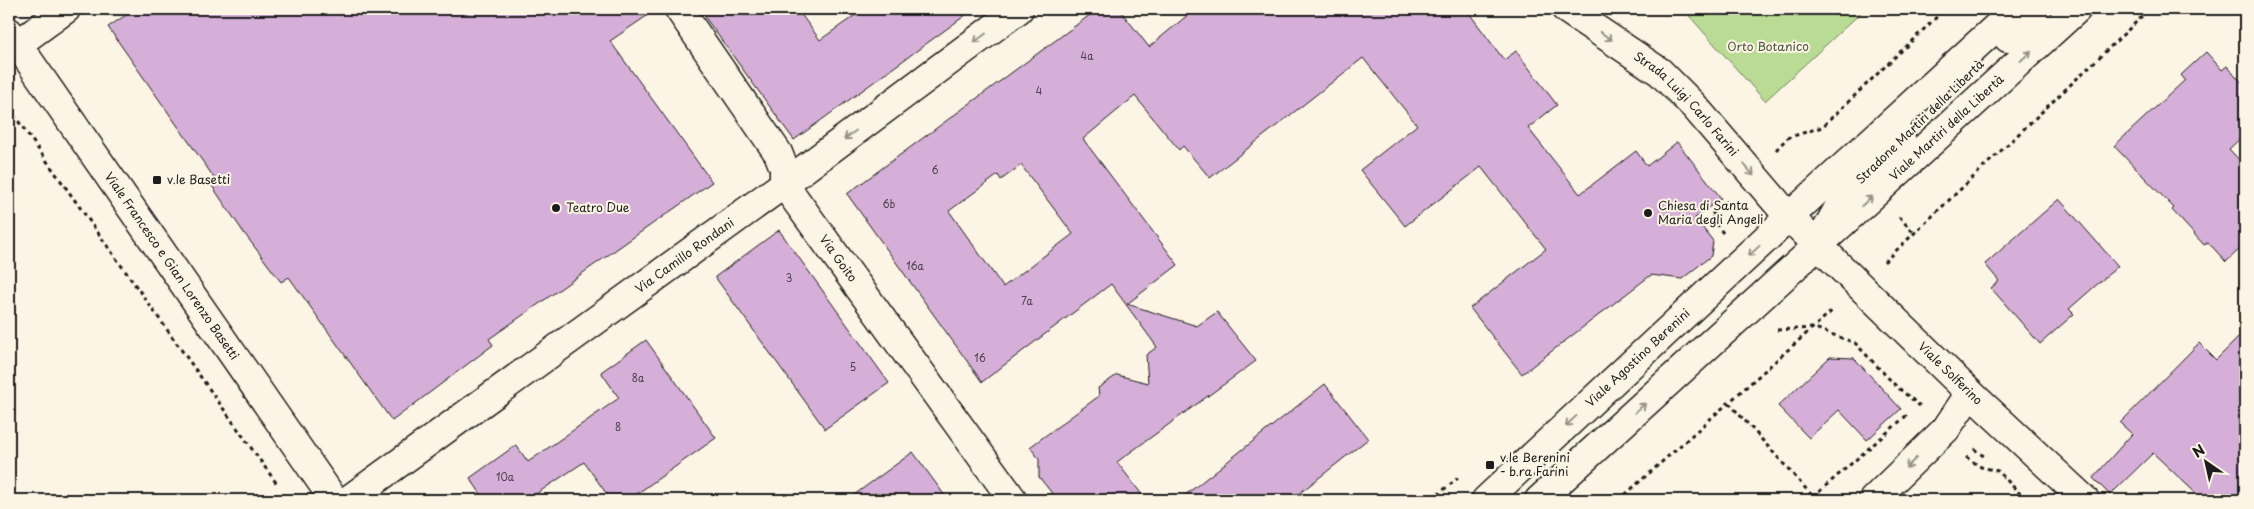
<svg xmlns="http://www.w3.org/2000/svg" width="2254" height="509" font-family="'Playpen Sans',sans-serif">
<style>
.green{fill:#badb94;stroke:#6b7c58}
.building{fill:#d5afd8;stroke:#1c1c1c;fill-rule:evenodd}
.lines{fill:none;stroke-linecap:round;stroke-linejoin:round}
.street-casing{stroke:#1c1c1c;stroke-width:31}
.secondary-casing{stroke:#1c1c1c;stroke-width:31}
.path{stroke:#1c1c1c;stroke-width:3;stroke-dasharray:4 4;stroke-linecap:butt}
.street{stroke:#fcf5e5;stroke-width:28}
.secondary{stroke:#fcf5e5;stroke-width:28}
.oneway{stroke:#97938b}
.poi-dot{fill:#1c1c1c;stroke:#fcf5e5;stroke-width:2}
.labels{text-anchor:middle;stroke-width:4;stroke-linejoin:round;paint-order:stroke}
.number-label{font-size:10px;fill:#4a414b}
.park-label{font-size:12px;fill:#4b5540;stroke:#fcf5e5}
.street-label{font-size:12px;fill:#1c1c1c;stroke:#fcf5e5}
.poi-label{font-size:12px;fill:#1c1c1c;stroke:#fcf5e5;text-anchor:start}
</style>
<rect width="100%" height="100%" fill="#fcf5e5"/>
<filter id="ink" filterUnits="userSpaceOnUse"><feTurbulence type="fractalNoise" baseFrequency=".02" numOctaves="2"/><feDisplacementMap in="SourceGraphic" scale="10" xChannelSelector="R" yChannelSelector="G"/><feConvolveMatrix kernelMatrix="1 2 1 2 8 2 1 2 1" color-interpolation-filters="sRGB"/></filter>
<g filter="url(#ink)">
<path class="green" d="M 1683,9 L 1865,9 L 1765,101 Z"/>
<path class="building" d="M 135,9 L 657,9 L 610,41 L 712,182 L 489,339 L 493,345 L 392,421 L 289,277 L 281,282 L 244,233 L 210,183 L 215,179 L 108,27 Z
M 699,9 L 797,9 L 820,40 L 864,9 L 974,9 L 794,140 Z
M 1098,9 L 1119,9 L 1149,47 L 1195,9 L 1466,9 L 1504,60 L 1516,51 L 1557,105 L 1528,128 L 1580,194 L 1636,151 L 1647,166 L 1677,142 L 1721,198 L 1695,218 L 1713,241 L 1711,256 L 1682,279 L 1651,275 L 1522,374 L 1470,308 L 1546,249 L 1481,167 L 1405,226 L 1360,170 L 1417,125 L 1363,58 L 1210,178 L 1183,146 L 1179,150 L 1135,96 L 1083,139 L 1178,265 L 1127,304 L 1197,326 L 1217,312 L 1256,361 L 1117,462 L 1146,500 L 1064,500 L 1062,498 L 1055,497 L 1039,477 L 1039,459 L 1030,447 L 1099,396 L 1098,388 L 1117,375 L 1148,383 L 1146,355 L 1157,347 L 1111,284 L 982,382 L 847,194 ZM 1021,165 L 1073,234 L 1003,287 L 949,211 L 998,175 L 1001,180 Z
M 2206,52 L 2222,70 L 2227,66 L 2245,86 L 2245,134 L 2229,149 L 2245,166 L 2245,244 L 2226,262 L 2208,242 L 2204,245 L 2172,210 L 2174,208 L 2114,146 L 2185,80 L 2181,75 Z
M 2059,199 L 2118,266 L 2069,309 L 2074,314 L 2040,344 L 1991,288 L 1999,281 L 1985,264 Z
M 779,230 L 889,383 L 825,429 L 715,277 Z
M 2245,331 L 2245,500 L 2203,500 L 2153,453 L 2110,495 L 2093,478 L 2132,434 L 2120,423 L 2199,343 L 2216,360 Z
M 646,340 L 716,438 L 628,500 L 611,500 L 584,462 L 527,500 L 485,500 L 470,478 L 516,445 L 528,462 L 619,398 L 601,372 Z
M 1830,357 L 1854,358 L 1901,409 L 1867,440 L 1839,410 L 1809,438 L 1778,406 Z
M 1325,384 L 1368,439 L 1291,500 L 1179,500 Z
M 913,452 L 948,500 L 847,500 Z"/>
<g class="lines">
<defs>
<g id="street">
<path id="s1" d="M 679,9 L 778,153 L 784,168 L 784,184 L 1013,500"/>
<path id="s2" d="M 1566,9 L 1660,72 L 1694,106 L 1789,217 L 1970,393 L 2085,500"/>
<path id="s3" d="M 9,32 L 334,500"/>
<path d="M 18,44 L 66,9"/>
<path id="s4" d="M 348,500 L 784,184 L 1019,9"/>
<path d="M 1873,500 L 1946,429 L 1970,393"/>
</g>
<g id="secondary">
<path d="M 2008,38 L 2037,9"/>
<path d="M 1828,227 L 1847,192 L 1901,137"/>
<path id="s5" d="M 1486,500 L 1818,190 L 2016,9"/>
<path id="s6" d="M 1539,500 L 2077,9"/>
</g>
</defs>
<use href="#street" class="street-casing"/>
<use href="#secondary" class="secondary-casing"/>
<path class="path" d="M 9,108 L 277,484
M 1776,150 L 1787,138 L 1822,127 L 1945,9
M 1899,217 L 1914,233
M 1723,233 L 1710,216 L 1729,200
M 1884,262 L 2150,9
M 1777,330 L 1815,328 L 1855,343 L 1896,386 L 1920,406
M 1729,403 L 1816,500
M 1974,449 L 1985,457
M 1966,457 L 1981,467 L 1998,471 L 2026,500
M 1813,497 L 1906,416 L 1908,418
M 1431,500 L 1458,478
M 1619,500 L 1834,309"/>
<use href="#street" class="street"/>
<use href="#secondary" class="secondary"/>
</g>
<defs><path id="oneway-shaft" d="M-6 0H5M1.5-3L5.5 0L1.5 3" fill="none" stroke-width="1.6" stroke-linecap="round" stroke-linejoin="round" transform="scale(1.25)"/></defs>
<g class="oneway">
<use href="#oneway-shaft" transform="translate(1606 36) rotate(34)"/>
<use href="#oneway-shaft" transform="translate(980 38) rotate(143)"/>
<use href="#oneway-shaft" transform="translate(2026 56) rotate(-42)"/>
<use href="#oneway-shaft" transform="translate(850 135) rotate(143)"/>
<use href="#oneway-shaft" transform="translate(1749 170) rotate(49)"/>
<use href="#oneway-shaft" transform="translate(1867 201) rotate(-42)"/>
<use href="#oneway-shaft" transform="translate(1754 251) rotate(137)"/>
<use href="#oneway-shaft" transform="translate(1640 408) rotate(-42)"/>
<use href="#oneway-shaft" transform="translate(1571 421) rotate(137)"/>
<use href="#oneway-shaft" transform="translate(1911 463) rotate(136)"/>
</g>
</g>
<g class="poi-dot">
<rect x="152" y="175" width="10" height="10" rx="2.5"/>
<circle cx="556" cy="208" r="5"/>
<circle cx="1648" cy="213" r="5"/>
<rect x="1485" y="460" width="10" height="10" rx="2.5"/>
</g>
<g class="labels">
<g class="number-label">
<text x="1087" y="60">4a</text>
<text x="1039" y="95">4</text>
<text x="935" y="174">6</text>
<text x="889" y="208">6b</text>
<text x="915" y="270">16a</text>
<text x="789" y="282">3</text>
<text x="1027" y="305">7a</text>
<text x="980" y="362">16</text>
<text x="853" y="371">5</text>
<text x="638" y="382">8a</text>
<text x="618" y="431">8</text>
<text x="505" y="481">10a</text>
</g>
<g class="park-label">
<text x="1768" y="51">Orto Botanico</text>
</g>
<g class="street-label">
<text dy="4" stroke="none"><textPath href="#s2" startOffset="154">Strada Luigi Carlo Farini</textPath></text>
<text transform="translate(1920 122) rotate(-44)" y="4">Stradone Martiri della Libertà</text>
<text dy="4" stroke="none"><textPath href="#s6" startOffset="552">Viale Martiri della Libertà</textPath></text>
<text dy="4" stroke="none"><textPath href="#s4" startOffset="416">Via Camillo Rondani</textPath></text>
<text dy="4" stroke="none"><textPath href="#s1" startOffset="299">Via Goito</textPath></text>
<text dy="4" stroke="none"><textPath href="#s3" startOffset="285">Viale Francesco e Gian Lorenzo Basetti</textPath></text>
<text dy="4" stroke="none"><textPath href="#s5" startOffset="208">Viale Agostino Berenini</textPath></text>
<text dy="4" stroke="none"><textPath href="#s2" startOffset="532">Viale Solferino</textPath></text>
</g>
<g class="poi-label">
<text x="167" y="184">v.le Basetti</text>
<text x="1658" y="210">Chiesa di Santa<tspan x="1658" dy="14">Maria degli Angeli</tspan></text>
<text x="566" y="212">Teatro Due</text>
<text x="1500" y="462">v.le Berenini<tspan x="1500" dy="14">- b.ra Farini</tspan></text>
</g>
</g>
<rect width="2254" height="509" fill="none" stroke="#fcf5e5" stroke-width="30"/>
<rect x="15" y="15" width="2224" height="479" fill="none" stroke="#1c1c1c" stroke-width="2" filter="url(#ink)"/>
<g transform="translate(2206 462) rotate(326)" stroke="#fcf5e5" stroke-width="4" paint-order="stroke">
<path d="M0-4L9 19L0 12L-9 19Z" fill="#1c1c1c"/>
<text y="-8" font-size="14" font-weight="bold" text-anchor="middle" fill="#1c1c1c">N</text>
</g>
</svg>
